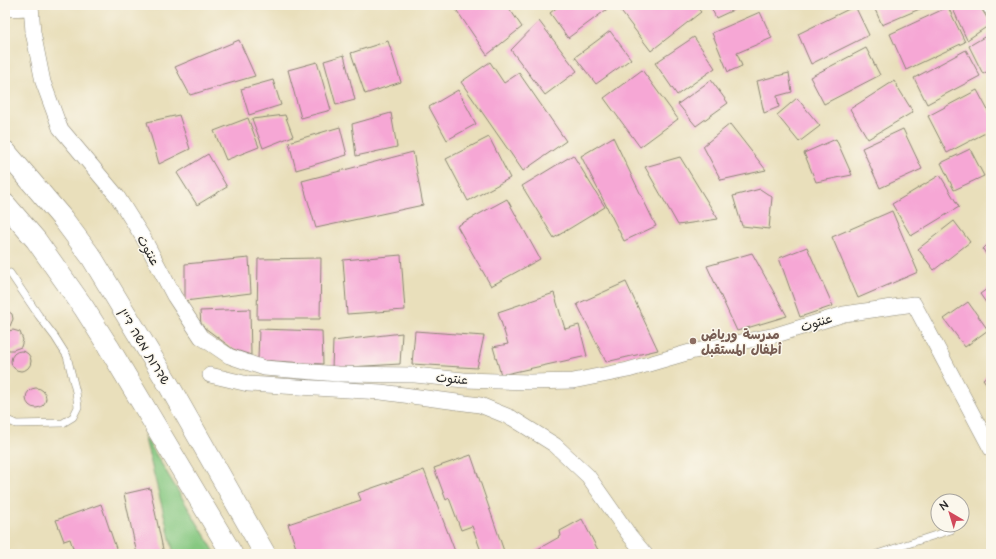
<svg xmlns="http://www.w3.org/2000/svg" width="996" height="559" font-family="'Architects Daughter','Playpen Sans Arabic','Playpen Sans Hebrew',sans-serif">
<style>
.green{fill:#86c881;stroke:#587a56}
.building{fill:#f6a7d5}
.lines{fill:none;stroke-linecap:round;stroke-linejoin:round}
.lane-casing{stroke:#8a8573;stroke-width:8}
.street-casing{stroke:#8a8573;stroke-width:16}
.secondary-casing{stroke:#8a8573;stroke-width:22}
.lane{stroke:#fff;stroke-width:7}
.street{stroke:#fff;stroke-width:15}
.secondary{stroke:#fff;stroke-width:21}
.education-dot{fill:#8d6e63;stroke:#fbf7ec;stroke-width:1.5}
.labels{text-anchor:middle;stroke-width:3;stroke-linejoin:round;paint-order:stroke}
.street-label{font-size:13px;fill:#2b2b2b;stroke:#fbf7ec}
.education-label{font-size:13px;font-weight:bold;fill:#785e54;stroke:#fbf7ec;text-anchor:start}
</style>
<rect width="100%" height="100%" fill="#fbf7ec"/>
<filter id="ink" filterUnits="userSpaceOnUse"><feTurbulence type="fractalNoise" baseFrequency=".025" numOctaves="2"/><feDisplacementMap in="SourceGraphic" scale="8" xChannelSelector="R" yChannelSelector="G"/><feConvolveMatrix kernelMatrix="1 2 1 2 8 2 1 2 1" color-interpolation-filters="sRGB"/></filter>
<filter id="wash" filterUnits="userSpaceOnUse"><feTurbulence type="fractalNoise" baseFrequency=".012" numOctaves="4" result="noise"/><feDisplacementMap in="SourceGraphic" scale="16" xChannelSelector="R" yChannelSelector="G"/><feGaussianBlur stdDeviation="0.9" result="paint"/><feColorMatrix in="noise" values="0 0 0 0 0 0 0 0 0 0 0 0 0 0 0 0 0 1.4 0 .05"/><feComposite in="paint" operator="in"/></filter>
<g filter="url(#wash)">
<rect width="100%" height="100%" fill="#e9dfbb"/>
<path class="green" d="M 144,435 L 216,554 L 174,554 Z"/>
<g id="blocks">
<path class="building" d="M 453,5 L 507,5 L 522,27 L 487,55 Z
M 560,5 L 609,5 L 610,7 L 568,38 L 550,13 Z
M 624,5 L 695,5 L 701,12 L 651,51 L 619,9 Z
M 710,5 L 744,5 L 716,18 Z
M 873,5 L 929,5 L 882,25 Z
M 956,5 L 979,5 L 991,24 L 967,40 L 952,7 Z
M 855,6 L 869,35 L 811,64 L 798,34 Z
M 948,7 L 965,42 L 906,70 L 890,34 Z
M 760,12 L 772,38 L 737,53 L 742,66 L 728,72 L 712,33 Z
M 539,21 L 577,71 L 545,95 L 511,50 Z
M 610,31 L 631,59 L 596,84 L 575,57 Z
M 991,33 L 991,69 L 983,74 L 969,46 Z
M 694,37 L 715,68 L 677,95 L 655,63 Z
M 239,40 L 255,76 L 190,95 L 175,67 Z
M 388,41 L 401,82 L 365,94 L 351,53 Z
M 866,48 L 880,75 L 824,104 L 810,77 Z
M 966,50 L 980,76 L 927,104 L 914,78 Z
M 344,55 L 355,100 L 336,105 L 324,61 Z
M 317,62 L 331,110 L 301,118 L 288,70 Z
M 490,62 L 504,83 L 519,73 L 566,141 L 523,171 L 461,82 Z
M 642,70 L 678,119 L 640,147 L 604,98 Z
M 789,73 L 792,92 L 777,96 L 779,107 L 764,113 L 757,81 Z
M 273,80 L 281,105 L 249,115 L 241,89 Z
M 711,80 L 728,103 L 696,126 L 678,104 Z
M 894,81 L 913,112 L 868,139 L 850,109 Z
M 458,90 L 476,124 L 447,140 L 429,107 Z
M 977,90 L 991,116 L 991,130 L 947,153 L 928,116 Z
M 797,98 L 820,126 L 799,142 L 777,115 Z
M 391,113 L 397,147 L 356,156 L 352,124 Z
M 179,115 L 190,149 L 159,164 L 147,122 Z
M 285,115 L 293,136 L 263,148 L 252,119 Z
M 248,118 L 259,147 L 226,160 L 214,131 Z
M 730,124 L 766,170 L 721,180 L 703,146 Z
M 340,127 L 347,155 L 296,170 L 289,142 Z
M 903,129 L 922,169 L 880,188 L 862,148 Z
M 489,137 L 510,178 L 468,201 L 446,159 Z
M 613,137 L 656,226 L 624,241 L 581,156 Z
M 836,139 L 852,175 L 816,182 L 804,153 Z
M 970,149 L 984,176 L 954,190 L 941,163 Z
M 413,152 L 423,205 L 316,228 L 302,181 Z
M 208,154 L 227,187 L 197,205 L 177,173 Z
M 573,155 L 605,207 L 554,238 L 522,186 Z
M 680,157 L 718,219 L 678,225 L 645,167 Z
M 940,175 L 959,207 L 911,236 L 892,204 Z
M 760,189 L 772,197 L 769,229 L 742,226 L 733,196 Z
M 507,199 L 540,259 L 491,286 L 457,226 Z
M 892,211 L 918,272 L 858,298 L 832,237 Z
M 954,221 L 970,242 L 934,270 L 918,249 Z
M 991,241 L 991,263 L 983,249 Z
M 807,247 L 833,306 L 800,317 L 779,258 Z
M 752,253 L 787,316 L 737,331 L 707,266 Z
M 401,255 L 405,310 L 347,314 L 343,260 Z
M 249,258 L 251,293 L 185,301 L 185,264 Z
M 321,258 L 320,319 L 257,319 L 258,259 Z
M 626,282 L 658,350 L 606,362 L 577,304 Z
M 991,286 L 991,310 L 980,294 Z
M 554,293 L 565,329 L 579,325 L 587,356 L 501,375 L 493,347 L 508,344 L 498,312 Z
M 968,302 L 988,330 L 965,347 L 944,319 Z
M 5,309 L 12,314 L 13,319 L 10,326 L 5,329 Z
M 250,309 L 251,355 L 233,349 L 201,325 L 200,311 Z
M 259,329 L 322,331 L 323,364 L 258,360 Z
M 13,330 L 20,332 L 23,340 L 21,347 L 13,350 L 9,350 L 5,346 L 5,333 L 8,331 Z
M 415,331 L 484,336 L 477,368 L 412,364 Z
M 402,333 L 400,364 L 332,368 L 333,341 Z
M11 361a10 10 0 1 1 20 0a10 10 0 1 1-20 0Z
M 991,373 L 991,390 L 983,379 Z
M26 398a10 10 0 1 1 20 0a10 10 0 1 1-20 0Z
M 471,455 L 505,554 L 482,554 L 472,526 L 461,530 L 449,498 L 446,500 L 434,468 Z
M 424,470 L 456,554 L 298,554 L 288,524 L 361,500 L 358,493 Z
M 150,488 L 164,554 L 137,554 L 124,494 Z
M 101,504 L 118,554 L 75,554 L 70,539 L 64,541 L 56,520 Z
M 582,519 L 598,550 L 590,554 L 529,554 L 561,536 L 560,531 Z"/>
</g>
</g>
<g filter="url(#ink)">
<use href="#blocks" fill-opacity="0" stroke="#8a8573" stroke-width="1"/>
<g class="lines">
<defs>
<path id="lane" d="M 5,419 L 16,424 L 63,423 L 73,417 L 78,407 L 76,392 L 67,356 L 55,337 L 39,316 L 10,273
M 5,551 L 6,554
M 877,554 L 951,530"/>
<path id="street" d="M 31,5 L 33,32 L 43,82 L 60,128 L 117,196 L 144,239 L 174,296 L 201,337 L 229,356 L 264,368 L 338,374 L 415,375 L 464,380 L 530,382 L 573,381 L 628,370 L 690,352 L 776,335 L 844,314 L 914,304 L 991,449
M 989,5 L 991,8
M 5,9 L 30,8
M 210,375 L 248,384 L 381,392 L 480,405 L 512,418 L 555,445 L 588,476 L 630,536 L 645,554"/>
<path id="secondary" d="M 5,151 L 63,219 L 92,258 L 167,382 L 265,554
M 5,204 L 36,240 L 84,308 L 108,346 L 232,554"/>
</defs>
<use href="#lane" class="lane-casing"/>
<use href="#street" class="street-casing"/>
<use href="#secondary" class="secondary-casing"/>
<use href="#lane" class="lane"/>
<use href="#street" class="street"/>
<use href="#secondary" class="secondary"/>
</g>
</g>
<circle class="education-dot" cx="693" cy="341" r="4"/>
<g class="labels">
<g class="street-label">
<text transform="translate(149 250) rotate(61)" y="5">عنتوت</text>
<text transform="translate(816 322) rotate(-18)" y="5">عنتوت</text>
<text transform="translate(145 346) rotate(59)" y="5">שדרות משה דיין</text>
<text transform="translate(452 378) rotate(5)" y="5">عنتوت</text>
</g>
<g class="education-label">
<text x="701" y="339">مدرسة ورياض<tspan x="701" dy="15">أطفال المستقبل</tspan></text>
</g>
</g>
<rect width="996" height="559" fill="none" stroke="#fbf7ec" stroke-width="20"/>
<g transform="translate(950 513) rotate(322)"><circle r="19" fill="#fbf7ec" stroke="#a8a59f"/>
<path d="M0-3L7 15L0 10L-7 15Z" fill="#d1495b"/>
<text y="-6" font-size="11" font-weight="bold" text-anchor="middle" fill="#2b2b2b">N</text>
</g>
</svg>
